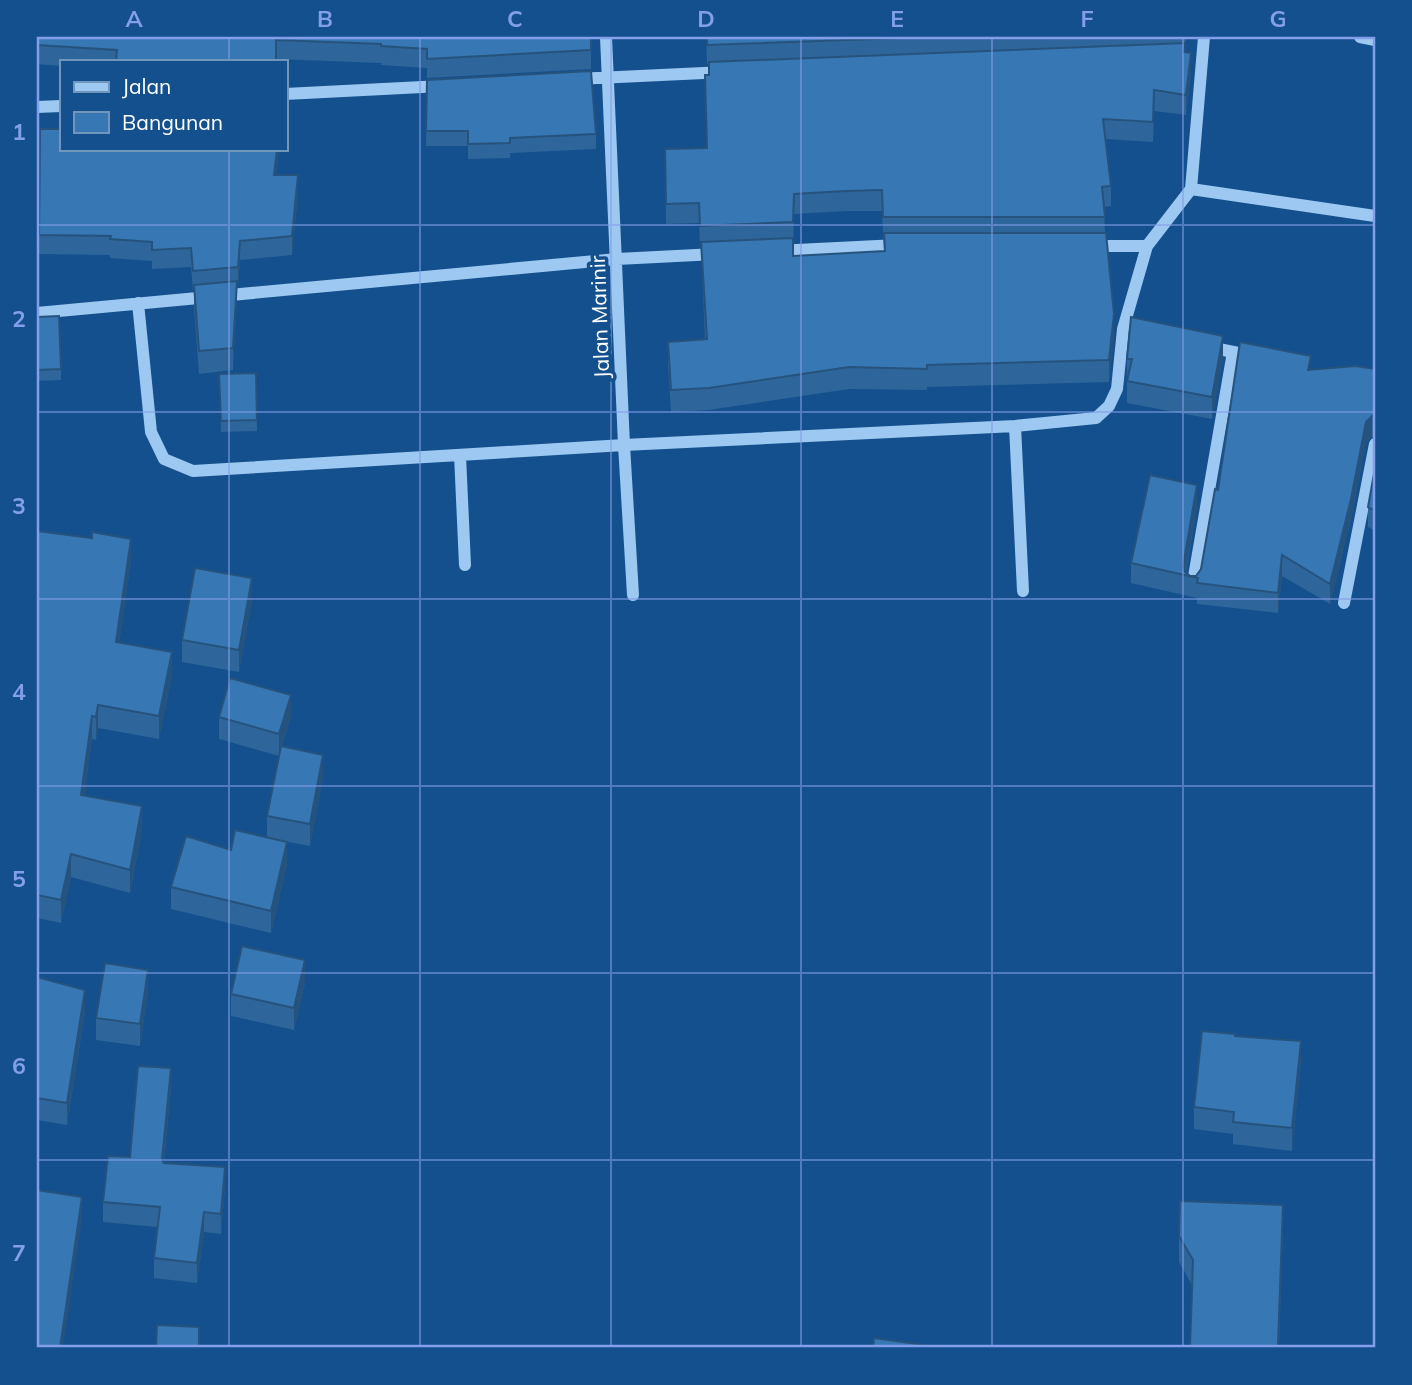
<svg xmlns="http://www.w3.org/2000/svg" width="1412" height="1385" font-family="Mulish,sans-serif">
<style>
.lines{fill:none;stroke-linecap:round;stroke-linejoin:round}
.minor{stroke:#9cc8f1;stroke-width:12}
.wall{fill:#2e669b;fill-rule:evenodd}
.shaded-wall{fill:#26537e}
.building{fill:#3677b4;stroke:#26537e;stroke-width:2}
.grid{fill:none;stroke:#839eea;stroke-width:2;stroke-opacity:0.55}
.labels{text-anchor:middle;stroke-width:7;stroke-linejoin:round;paint-order:stroke}
.street-label{font-size:21px;fill:#fff;stroke:#13508d}
.neatline{fill:none;stroke:#839eea;stroke-width:2.5}
.grid-label{font-size:23px;text-anchor:middle;font-weight:bold;fill:#839eea}
</style>
<rect width="100%" height="100%" fill="#13508d"/>
<g class="lines">
<path class="minor" d="M 606,37 L 624,445 L 633,595
M 1360,37 L 1375,40
M 576,79 L 725,72
M 285,94 L 442,86
M 37,107 L 61,106
M 1191,189 L 1375,216
M 1091,246 L 1147,246
M 776,251 L 898,245
M 138,303 L 151,432 L 164,459 L 193,471 L 624,445 L 1015,426 L 1096,418 L 1109,406 L 1117,389 L 1123,329 L 1147,246 L 1191,189 L 1204,37
M 37,313 L 617,259 L 716,254
M 1209,347 L 1253,356
M 1015,426 L 1023,591
M 460,455 L 465,565
M 1192,588 L 1233,352
M 1344,603 L 1375,444"/>
</g>
<path class="wall" d="M 37,37 L 591,37 L 591,69 L 427,78 L 427,68 L 381,65 L 381,63 L 276,59 L 276,61 L 61,61 L 61,66 L 37,64 Z
M 706,37 L 1186,37 L 1185,52 L 1191,73 L 1186,115 L 1154,111 L 1153,142 L 1106,139 L 1111,186 L 1111,206 L 1104,207 L 1105,233 L 1114,336 L 1109,382 L 927,387 L 927,390 L 849,389 L 709,410 L 671,412 L 668,364 L 668,342 L 705,339 L 701,246 L 700,246 L 699,223 L 666,224 L 665,149 L 707,148 L 709,64 L 707,64 ZM 846,211 L 882,211 L 884,251 L 793,256 L 794,214 Z
M 427,80 L 596,134 L 596,149 L 510,153 L 510,158 L 468,159 L 468,146 L 426,146 Z
M 40,129 L 61,149 L 279,149 L 276,175 L 298,194 L 292,255 L 240,260 L 238,285 L 237,286 L 233,370 L 199,374 L 194,307 L 194,290 L 193,290 L 191,267 L 152,269 L 152,261 L 110,258 L 110,255 L 39,254 Z
M 37,317 L 61,369 L 61,380 L 37,381 Z
M 1127,359 L 1223,359 L 1212,419 L 1127,403 Z
M 1375,369 L 1375,436 L 1372,436 L 1366,442 L 1351,519 L 1330,604 L 1282,576 L 1278,613 L 1197,604 L 1197,598 L 1131,583 L 1131,563 L 1197,506 L 1186,573 L 1190,576 L 1196,576 L 1201,569 L 1218,490 L 1311,370 Z
M 256,373 L 257,431 L 221,432 L 219,374 Z
M 1375,468 L 1375,531 L 1368,527 L 1368,507 Z
M 37,531 L 131,561 L 119,643 L 172,675 L 159,739 L 98,728 L 96,740 L 92,739 L 84,796 L 142,829 L 130,893 L 71,877 L 61,923 L 37,918 Z
M 252,600 L 239,672 L 182,662 L 182,640 Z
M 219,717 L 291,717 L 282,746 L 323,777 L 310,846 L 267,838 L 267,816 L 279,756 L 219,739 Z
M 231,850 L 287,865 L 271,933 L 171,909 L 171,887 Z
M 37,977 L 85,1012 L 67,1125 L 37,1120 Z
M 305,983 L 294,1030 L 231,1016 L 231,994 Z
M 148,992 L 140,1046 L 96,1040 L 96,1018 Z
M 1235,1036 L 1301,1063 L 1292,1151 L 1233,1144 L 1233,1134 L 1194,1129 L 1194,1107 Z
M 171,1088 L 164,1162 L 225,1187 L 221,1234 L 204,1232 L 197,1283 L 154,1278 L 154,1258 L 157,1227 L 103,1222 L 103,1202 Z
M 1283,1231 L 1279,1345 L 1192,1285 L 1179,1262 L 1179,1236 Z"/>
<path class="shaded-wall" d="M 1191,53 L 1191,73 L 1186,115 L 1186,95 Z
M 277,149 L 279,149 L 274,194 L 274,175 Z
M 298,175 L 298,194 L 292,255 L 292,236 Z
M 240,241 L 240,260 L 238,285 L 238,267 Z
M 237,281 L 237,303 L 233,370 L 233,348 Z
M 1114,314 L 1114,336 L 1109,382 L 1109,360 Z
M 1223,336 L 1223,359 L 1212,419 L 1212,397 Z
M 1372,416 L 1372,436 L 1366,442 L 1351,519 L 1330,604 L 1330,584 L 1366,422 Z
M 1197,485 L 1197,506 L 1185,575 L 1183,566 Z
M 131,539 L 131,561 L 116,665 L 116,642 Z
M 1282,555 L 1282,576 L 1278,613 L 1278,593 Z
M 252,578 L 252,600 L 239,672 L 239,650 Z
M 172,652 L 172,675 L 159,739 L 159,716 Z
M 291,695 L 291,717 L 279,756 L 279,734 Z
M 98,705 L 98,728 L 96,740 L 96,717 Z
M 92,716 L 92,739 L 81,818 L 81,795 Z
M 323,755 L 323,777 L 310,846 L 310,824 Z
M 142,806 L 142,829 L 130,893 L 130,870 Z
M 287,842 L 287,865 L 271,933 L 271,911 Z
M 71,854 L 71,877 L 61,923 L 61,900 Z
M 305,960 L 305,983 L 294,1030 L 294,1008 Z
M 148,970 L 148,992 L 140,1046 L 140,1024 Z
M 85,990 L 85,1012 L 67,1125 L 67,1103 Z
M 1301,1041 L 1301,1063 L 1292,1151 L 1292,1128 Z
M 171,1068 L 171,1088 L 162,1180 L 162,1160 Z
M 225,1167 L 225,1187 L 221,1234 L 221,1214 Z
M 82,1197 L 82,1218 L 63,1348 L 60,1348 Z
M 1283,1205 L 1283,1231 L 1278,1348 Z
M 204,1212 L 204,1232 L 197,1283 L 197,1263 Z"/>
<path class="building" d="M 37,37 L 591,37 L 591,50 L 427,59 L 427,49 L 381,46 L 381,44 L 276,40 L 276,61 L 116,61 L 117,50 L 37,45 Z
M 707,37 L 933,37 L 707,45 Z
M 1185,43 L 1184,52 L 1191,53 L 1186,95 L 1154,90 L 1153,122 L 1103,119 L 1111,186 L 1102,187 L 1105,217 L 883,217 L 882,190 L 846,191 L 794,194 L 793,222 L 700,226 L 699,203 L 666,204 L 665,149 L 707,148 L 705,75 L 709,75 L 709,62 Z
M 591,71 L 596,134 L 510,138 L 510,143 L 468,144 L 468,131 L 426,131 L 427,80 Z
M 40,129 L 61,129 L 61,149 L 277,149 L 274,175 L 298,175 L 292,236 L 240,241 L 238,267 L 193,271 L 191,248 L 152,250 L 152,242 L 110,239 L 111,236 L 39,235 Z
M 884,233 L 1106,233 L 1114,314 L 1109,360 L 927,365 L 927,369 L 849,367 L 709,388 L 671,390 L 668,342 L 707,339 L 701,242 L 793,238 L 793,256 L 885,251 Z
M 237,281 L 233,348 L 199,351 L 194,285 Z
M 59,316 L 61,369 L 37,370 L 37,317 Z
M 1131,317 L 1223,336 L 1212,397 L 1127,381 L 1132,359 L 1127,359 Z
M 1240,342 L 1311,356 L 1308,370 L 1356,366 L 1375,369 L 1375,415 L 1372,416 L 1366,422 L 1351,499 L 1330,584 L 1282,555 L 1278,593 L 1197,583 L 1198,578 L 1131,563 L 1150,475 L 1197,485 L 1183,566 L 1184,571 L 1190,576 L 1196,576 L 1201,569 L 1215,489 L 1218,490 Z
M 256,373 L 257,420 L 221,421 L 219,374 Z
M 1375,468 L 1375,511 L 1368,507 Z
M 37,531 L 92,538 L 92,532 L 131,539 L 116,642 L 172,652 L 159,716 L 98,705 L 96,717 L 92,716 L 81,795 L 142,806 L 130,870 L 71,854 L 61,900 L 37,895 Z
M 195,568 L 252,578 L 239,650 L 182,640 Z
M 230,678 L 291,695 L 279,734 L 219,717 Z
M 281,746 L 323,755 L 310,824 L 267,816 Z
M 235,830 L 287,842 L 271,911 L 171,887 L 186,836 L 231,850 Z
M 242,946 L 305,960 L 294,1008 L 231,994 Z
M 105,963 L 148,970 L 140,1024 L 96,1018 Z
M 37,977 L 85,990 L 67,1103 L 37,1098 Z
M 1202,1031 L 1235,1034 L 1235,1036 L 1301,1041 L 1292,1128 L 1233,1122 L 1234,1112 L 1194,1107 Z
M 138,1066 L 171,1068 L 162,1160 L 164,1163 L 225,1167 L 221,1214 L 204,1212 L 197,1263 L 154,1258 L 160,1207 L 103,1202 L 108,1156 L 130,1157 Z
M 37,1190 L 82,1197 L 60,1348 L 37,1348 Z
M 1180,1201 L 1283,1205 L 1278,1345 L 1285,1346 L 1285,1348 L 1190,1348 L 1193,1260 L 1179,1236 Z
M 157,1325 L 199,1327 L 199,1348 L 156,1348 Z
M 874,1338 L 939,1347 L 939,1348 L 873,1348 Z"/>
<path class="grid" d="M 229,37 L 229,61M 420,37 L 420,1348M 611,37 L 611,1348M 801,37 L 801,1348M 992,37 L 992,1348M 1183,37 L 1183,1348M 229,149 L 229,1348M 37,225 L 1375,225M 37,412 L 1375,412M 37,599 L 1375,599M 37,786 L 1375,786M 37,973 L 1375,973M 37,1160 L 1375,1160"/>
<g class="labels">
<g class="street-label">
<text transform="translate(600 317) rotate(-92)" y="7">Jalan Marinir</text>
</g>
</g>
<rect width="1412" height="1385" fill="none" stroke="#13508d" stroke-width="77"/>
<rect x="60" y="60" width="228" height="91" fill="#13508d" stroke="#7196bb" stroke-width="2"/>
<rect x="74" y="82" width="35" height="10" fill="#9cc8f1" stroke="#7196bb" stroke-width="2"/>
<text x="122" y="94" font-size="21" fill="#ffffff">Jalan</text>
<rect x="74" y="112" width="35" height="21" fill="#3677b4" stroke="#7196bb" stroke-width="2"/>
<text x="122" y="130" font-size="21" fill="#ffffff">Bangunan</text>
<rect x="38" y="38" width="1336" height="1308" class="neatline"/>
<g class="grid-label">
<text x="134" y="27">A</text>
<text x="325" y="27">B</text>
<text x="515" y="27">C</text>
<text x="706" y="27">D</text>
<text x="897" y="27">E</text>
<text x="1087" y="27">F</text>
<text x="1278" y="27">G</text>
<text x="19" y="140">1</text>
<text x="19" y="327">2</text>
<text x="19" y="514">3</text>
<text x="19" y="700">4</text>
<text x="19" y="887">5</text>
<text x="19" y="1074">6</text>
<text x="19" y="1261">7</text>
</g>
</svg>
